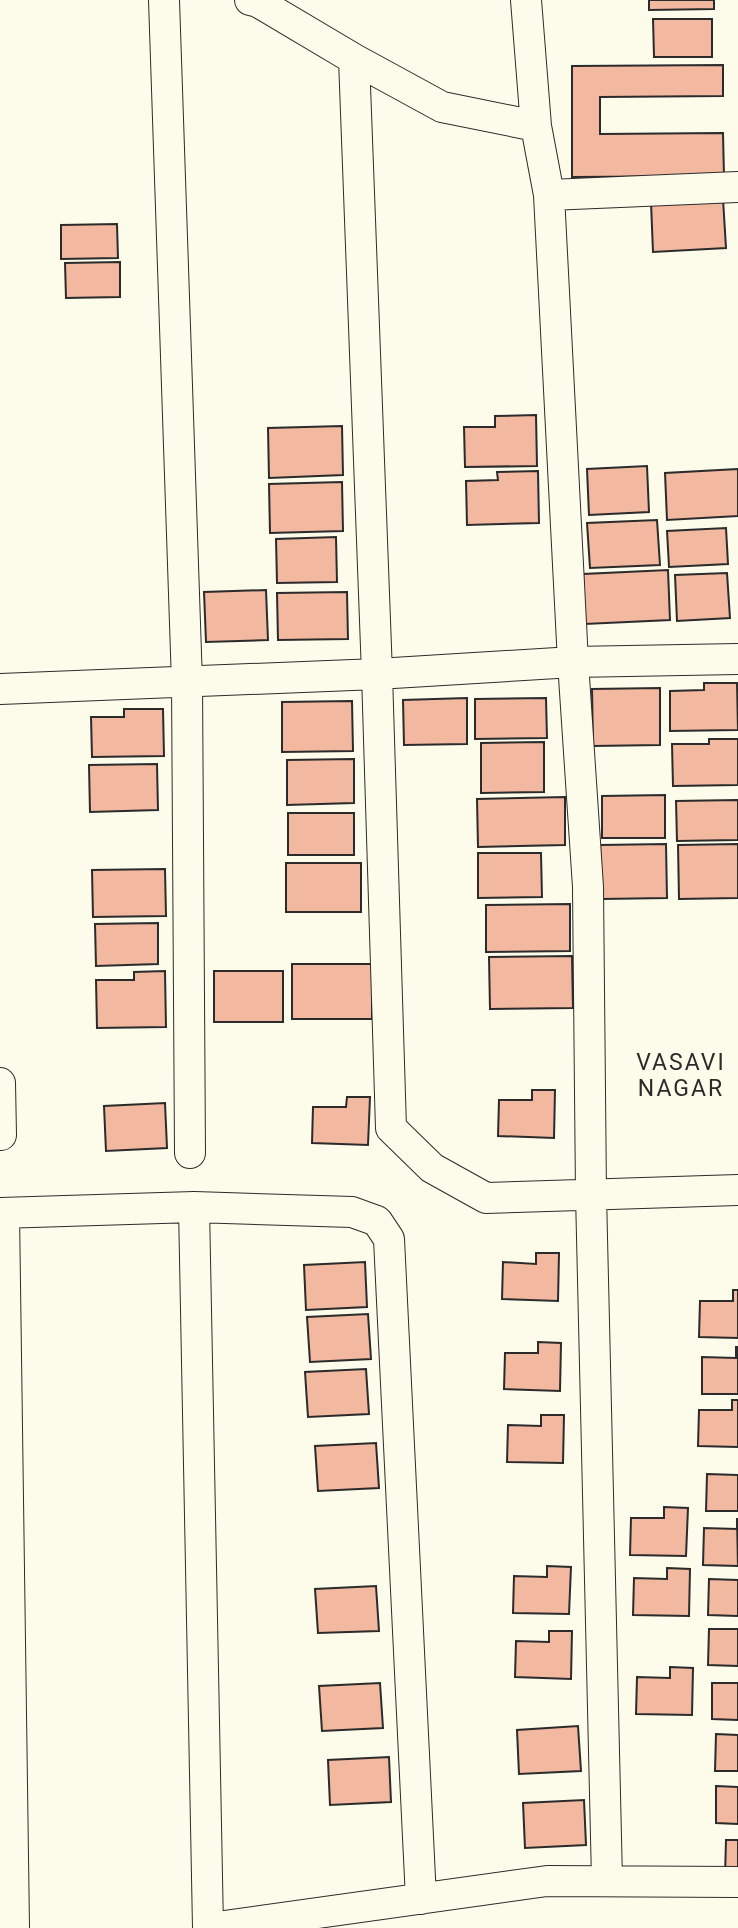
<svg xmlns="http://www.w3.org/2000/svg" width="738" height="1928" font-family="Roboto,sans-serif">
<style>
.building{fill:#f2b8a0;stroke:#2b2b2b;stroke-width:2}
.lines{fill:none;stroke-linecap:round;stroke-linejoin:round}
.minor-casing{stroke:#2b2b2b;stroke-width:32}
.minor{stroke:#fdfbea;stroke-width:30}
.labels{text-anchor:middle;stroke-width:5;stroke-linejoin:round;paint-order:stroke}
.neighbourhood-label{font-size:23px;letter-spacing:2px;fill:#2b2b2b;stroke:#fdfbea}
</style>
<rect width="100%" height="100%" fill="#fdfbea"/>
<path class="building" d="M 649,0 L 714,0 L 714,9 L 649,10 Z
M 653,19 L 712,19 L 712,57 L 654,57 Z
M 723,65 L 723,96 L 600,97 L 600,134 L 723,133 L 724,176 L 572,177 L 572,66 Z
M 723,199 L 726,248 L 653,252 L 651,203 Z
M 117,224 L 118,258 L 61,259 L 61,225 Z
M 120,262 L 120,297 L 66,298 L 65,263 Z
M 536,415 L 537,466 L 465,467 L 464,427 L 495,427 L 495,416 Z
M 342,426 L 343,475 L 269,478 L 268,428 Z
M 647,466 L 649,512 L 589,515 L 587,469 Z
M 738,469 L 738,516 L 667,520 L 665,473 Z
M 538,471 L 539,523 L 467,525 L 466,481 L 498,480 L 497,472 Z
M 342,482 L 343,531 L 270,533 L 269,484 Z
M 657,520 L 660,565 L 590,568 L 587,523 Z
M 726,528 L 728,564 L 669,567 L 667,531 Z
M 336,537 L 337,582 L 277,583 L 276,539 Z
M 668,570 L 670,620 L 585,624 L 583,574 Z
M 727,573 L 730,618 L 677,621 L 675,575 Z
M 266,590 L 268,640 L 206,642 L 204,592 Z
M 347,592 L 348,639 L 278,640 L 277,593 Z
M 704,683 L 737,683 L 738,730 L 670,731 L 670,691 L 704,690 Z
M 660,688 L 660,745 L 593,746 L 592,689 Z
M 467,698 L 467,744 L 404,745 L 403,700 Z
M 546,698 L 547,738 L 475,739 L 475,699 Z
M 352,701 L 353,751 L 282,752 L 282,702 Z
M 124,709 L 163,709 L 164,756 L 92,757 L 91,717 L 124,717 Z
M 709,739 L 738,739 L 738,785 L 673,786 L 672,744 L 709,744 Z
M 544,742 L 544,792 L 481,793 L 481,743 Z
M 354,759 L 354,803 L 287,805 L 287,760 Z
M 157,764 L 158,810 L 90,812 L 89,765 Z
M 665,795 L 665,838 L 602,838 L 602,796 Z
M 565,797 L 565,845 L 478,847 L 477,799 Z
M 738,800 L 738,840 L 677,841 L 676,801 Z
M 288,813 L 354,813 L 354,855 L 288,855 Z
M 666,844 L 667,898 L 602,899 L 600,845 Z
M 738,844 L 738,898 L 679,899 L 678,845 Z
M 478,853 L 541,853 L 542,897 L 478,898 Z
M 286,863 L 361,863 L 361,912 L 286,912 Z
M 165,869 L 166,916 L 93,917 L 92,870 Z
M 570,904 L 570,951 L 486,952 L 486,905 Z
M 158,923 L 158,964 L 96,966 L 95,924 Z
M 572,956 L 573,1008 L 490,1009 L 489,957 Z
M 292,964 L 372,964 L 372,1019 L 292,1019 Z
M 165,971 L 166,1027 L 97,1028 L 96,980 L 134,980 L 134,972 Z
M 214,971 L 283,971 L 283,1022 L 214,1022 Z
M 532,1090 L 555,1090 L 554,1138 L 498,1136 L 499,1100 L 532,1100 Z
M 347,1097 L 370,1097 L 368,1145 L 312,1143 L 313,1107 L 346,1107 Z
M 165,1103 L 167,1148 L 106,1151 L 104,1106 Z
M 536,1253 L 559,1253 L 558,1301 L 502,1299 L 503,1262 L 536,1264 Z
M 365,1262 L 367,1307 L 306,1310 L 304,1265 Z
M 733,1290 L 738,1290 L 738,1338 L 699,1337 L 700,1301 L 733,1301 Z
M 368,1314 L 371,1359 L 310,1362 L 307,1317 Z
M 538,1342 L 561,1343 L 560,1391 L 504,1389 L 505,1353 L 538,1353 Z
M 736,1347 L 738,1347 L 738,1394 L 702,1394 L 702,1357 L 736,1358 Z
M 366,1369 L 369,1414 L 308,1417 L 305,1372 Z
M 732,1400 L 738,1400 L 738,1447 L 698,1446 L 699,1410 L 732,1410 Z
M 541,1415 L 564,1415 L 563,1463 L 507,1462 L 508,1425 L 541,1426 Z
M 376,1443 L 379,1488 L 318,1491 L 315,1446 Z
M 707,1474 L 738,1475 L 738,1511 L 706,1511 Z
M 664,1507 L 688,1508 L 686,1556 L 630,1555 L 631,1518 L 664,1518 Z
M 737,1518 L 738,1566 L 703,1565 L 704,1528 L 737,1529 Z
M 547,1566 L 571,1567 L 569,1614 L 513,1613 L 514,1576 L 547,1577 Z
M 667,1568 L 690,1569 L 689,1616 L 633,1615 L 634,1578 L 667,1579 Z
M 709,1579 L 738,1580 L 738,1616 L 708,1615 Z
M 376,1586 L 379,1631 L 318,1633 L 315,1589 Z
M 709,1629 L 738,1629 L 738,1666 L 708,1665 Z
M 549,1631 L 572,1631 L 571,1679 L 515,1677 L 516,1641 L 549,1642 Z
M 670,1667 L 693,1668 L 692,1715 L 636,1714 L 637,1677 L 670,1678 Z
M 380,1683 L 383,1728 L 322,1731 L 319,1686 Z
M 712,1683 L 738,1683 L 738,1720 L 712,1719 Z
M 578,1726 L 581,1771 L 519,1774 L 517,1730 Z
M 716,1734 L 738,1735 L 738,1771 L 715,1771 Z
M 389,1757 L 391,1802 L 330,1805 L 328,1760 Z
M 716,1786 L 738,1787 L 738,1824 L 716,1823 Z
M 584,1800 L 586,1845 L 525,1848 L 523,1803 Z
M 726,1840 L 738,1840 L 738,1876 L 725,1876 Z"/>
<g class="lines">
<defs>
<path id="minor" d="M 164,0 L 187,683 L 190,1153
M 250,0 L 258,2 L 354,59 L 442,107 L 536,126 L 549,195 L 738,187
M 526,0 L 536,126
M 354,59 L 377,674 L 391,1128 L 432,1168 L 486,1198 L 738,1190
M 549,195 L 573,662 L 588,887 L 591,1194 L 607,1880
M 0,689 L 377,674 L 573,662 L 738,659
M 0,1083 L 1,1135
M 194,1207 L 208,1928
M 0,1213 L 194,1207 L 352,1212 L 377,1221 L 389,1239 L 421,1899
M 4,1213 L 14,1928
M 210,1928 L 547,1881 L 738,1882"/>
</defs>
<use href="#minor" class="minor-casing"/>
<use href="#minor" class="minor"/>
</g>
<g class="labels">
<g class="neighbourhood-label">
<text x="681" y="1070">VASAVI<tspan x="681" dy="26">NAGAR</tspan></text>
</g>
</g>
</svg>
